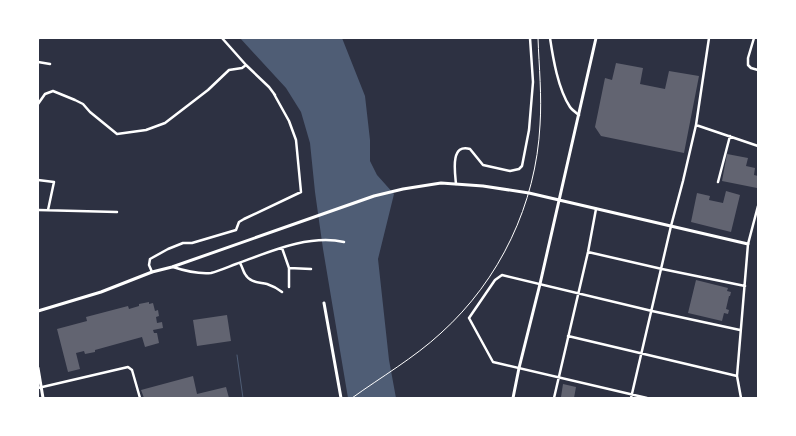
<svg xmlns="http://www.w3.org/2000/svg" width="796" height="436" font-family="'Noto Sans',sans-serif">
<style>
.water{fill:#4f5d75}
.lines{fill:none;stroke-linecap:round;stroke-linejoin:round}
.stream{stroke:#4f5d75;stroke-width:1}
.building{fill:#626471}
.service{stroke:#fff;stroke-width:1}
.minor{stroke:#fff;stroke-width:2.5}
.tertiary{stroke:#fff;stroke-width:3}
</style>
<rect width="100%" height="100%" fill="#2d3142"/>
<path class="water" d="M 240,38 L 342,38 L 365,96 L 370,140 L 370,161 L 377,175 L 394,194 L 378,259 L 389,360 L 396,398 L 348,398 L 323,249 L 315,192 L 310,143 L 301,112 L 286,88 Z"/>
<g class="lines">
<path class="stream" d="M 237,355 L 243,398"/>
</g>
<path class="building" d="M 616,63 L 643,68 L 640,84 L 665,89 L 669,71 L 699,76 L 684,153 L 601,136 L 595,127 L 605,78 L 612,80 Z
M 727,154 L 748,158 L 746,166 L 755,168 L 754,175 L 758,176 L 757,188 L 722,181 Z
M 726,191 L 740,195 L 731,232 L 691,222 L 697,193 L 710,196 L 709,200 L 723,203 Z
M 696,280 L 728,288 L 727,291 L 731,292 L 730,296 L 729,296 L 726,309 L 729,310 L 728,314 L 724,313 L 722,321 L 688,313 Z
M 149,302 L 149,304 L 153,303 L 155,311 L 158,310 L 159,316 L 156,317 L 157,323 L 162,322 L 163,328 L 153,330 L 154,333 L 157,333 L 159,343 L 145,347 L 142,337 L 95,350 L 95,352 L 85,354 L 84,351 L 76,353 L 80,369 L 68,372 L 57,329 L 87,321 L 86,317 L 128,306 L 129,309 L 139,306 L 139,304 Z
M 227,315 L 231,341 L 197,346 L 193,320 Z
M 193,376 L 197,394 L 226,387 L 229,398 L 144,398 L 141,390 Z
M 563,384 L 576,387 L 574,398 L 561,397 Z"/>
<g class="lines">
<path class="service" d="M 352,398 C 381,377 414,358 441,333 C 500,280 536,204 540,125 C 542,96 539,67 538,38"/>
<path class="minor" d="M 38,38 L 39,38
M 222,38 L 246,65 L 269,87 L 275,95
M 550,38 C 553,58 558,89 570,107 C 572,110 575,112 579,115
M 754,38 L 748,58 L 748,65 L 751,68 L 758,70
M 38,62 L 50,64
M 38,104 L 45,94 L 53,91 L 75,100 L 83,104 L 90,112 L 117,134 L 146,130 L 165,123 L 208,90 L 229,70 L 242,68 L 246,65
M 696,125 L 758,146
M 38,180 L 54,182 L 48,210
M 718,182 L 730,136
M 456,184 C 455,173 450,143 470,149 L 483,165 L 510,171 L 519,169 L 522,166 L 529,130 L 533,82 L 530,38
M 38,210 L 117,212
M 282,248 L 289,268 L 289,287
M 588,252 L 662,269 L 745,286
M 240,263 C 242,266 243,271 245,274 C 250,283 259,282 267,284 C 273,286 277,288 282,292
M 173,267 C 185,271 198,274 211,273 C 219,271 228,267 236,264 C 269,252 309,234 344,242
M 289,268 L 311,269
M 152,272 L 149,265 L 150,259 L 168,249 L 183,243 L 192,243 L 236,230 L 239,222 L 244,219 L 301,192 L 296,140 L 289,121 L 274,94
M 568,336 L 737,376
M 38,388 L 128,367 L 132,370 L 140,398
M 554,398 L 588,252 L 596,209
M 631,398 L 671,226 L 683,181 L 696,125 L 709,38
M 647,398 L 493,362 L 469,318 L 495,280 L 502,275 L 652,311 L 740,330
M 741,398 L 737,376 L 748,244 L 758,206"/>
<path class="tertiary" d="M 324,303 L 341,398
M 38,311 L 101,292 L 152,272 L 172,267 L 374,196 L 403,189 L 441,183 L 483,186 L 529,193 L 748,244
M 38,368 L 43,398
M 513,398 L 519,368 L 540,284 L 596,38"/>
</g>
<rect width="796" height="436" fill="none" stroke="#ffffff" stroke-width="78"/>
</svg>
